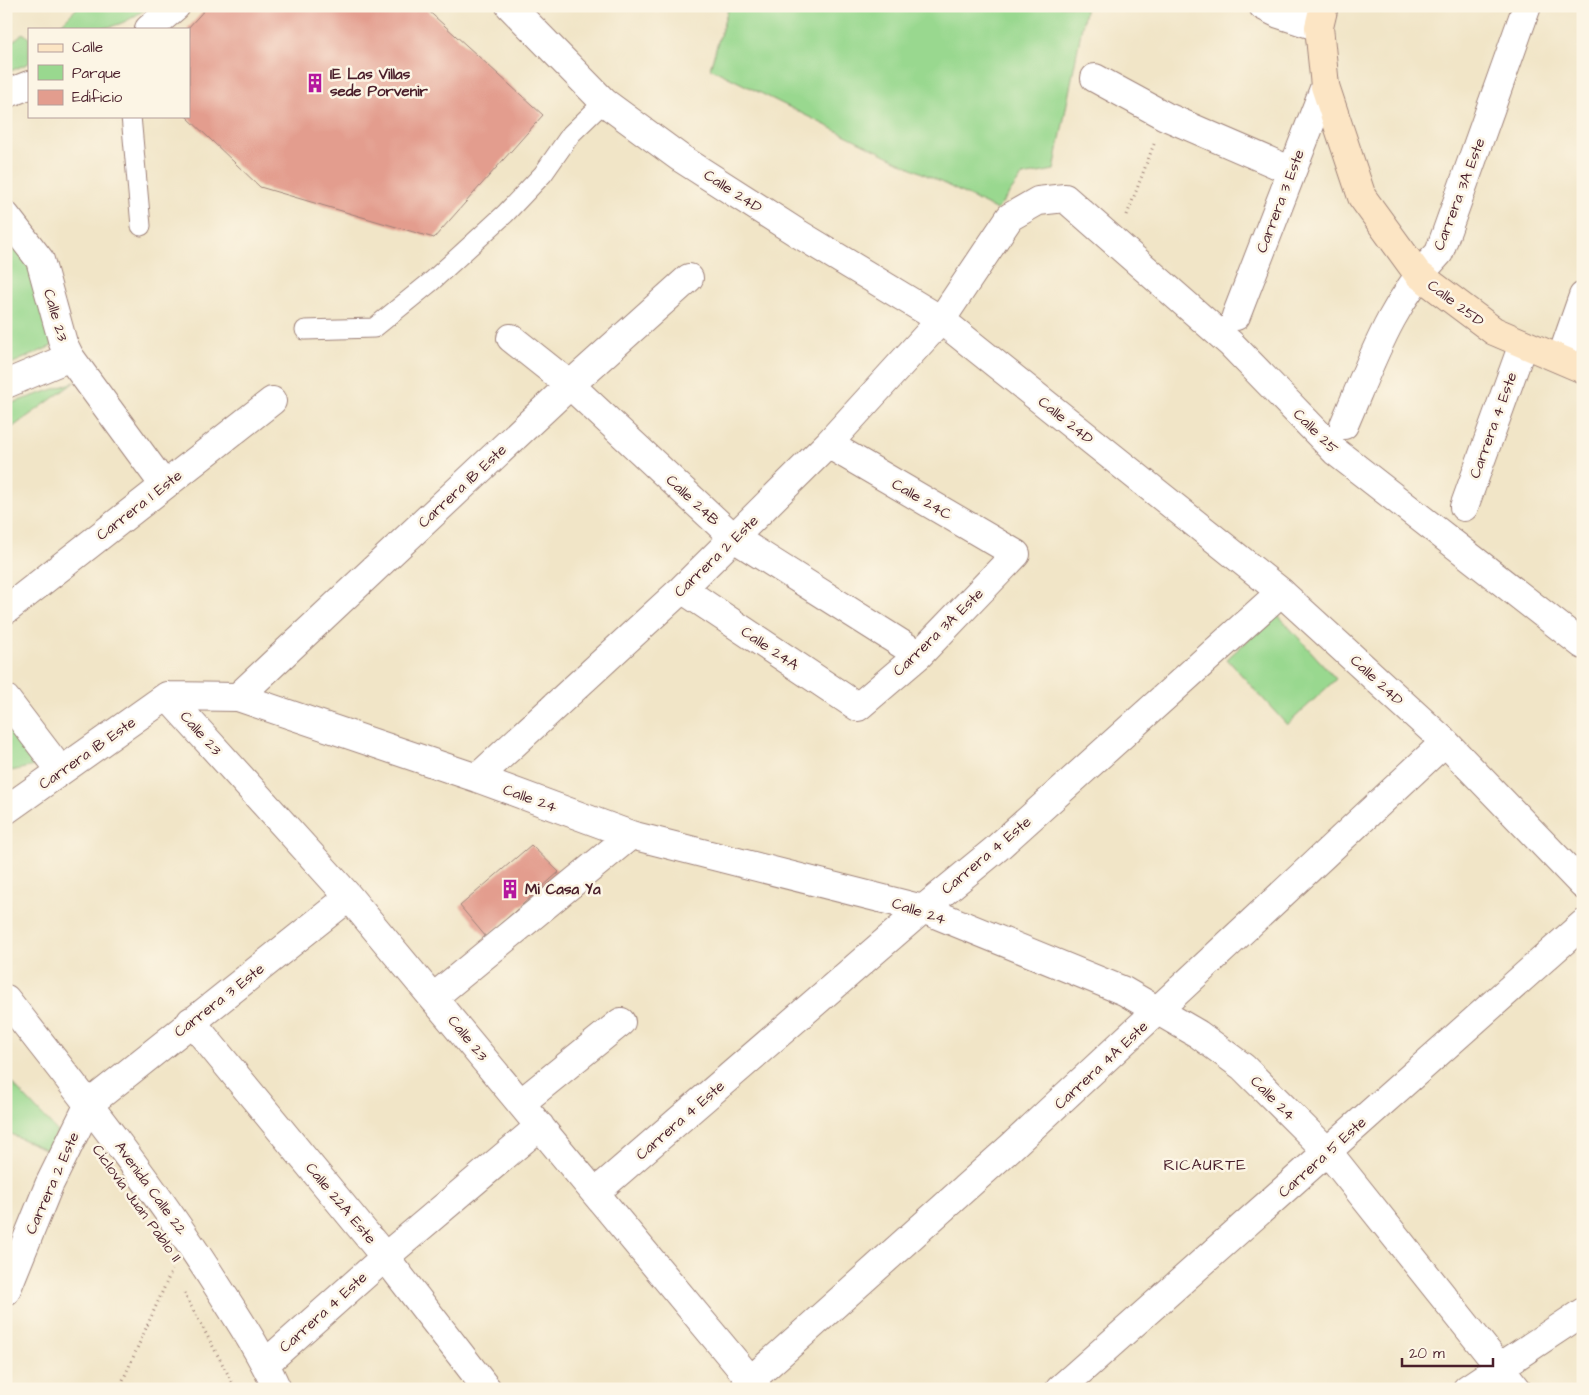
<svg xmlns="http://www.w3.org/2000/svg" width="1589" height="1395" font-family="'Architects Daughter',sans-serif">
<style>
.green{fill:#99d88f;stroke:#727c5d}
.building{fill:#e39d8e}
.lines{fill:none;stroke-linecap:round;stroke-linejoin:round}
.service-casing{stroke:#9e8279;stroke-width:21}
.minor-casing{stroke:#9e8279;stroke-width:30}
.tertiary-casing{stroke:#9e8279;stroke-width:30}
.secondary-casing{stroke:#9e8279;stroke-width:30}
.path{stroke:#9e8279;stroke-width:3;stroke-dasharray:1 4;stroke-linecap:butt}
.service{stroke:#fff;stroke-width:19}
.minor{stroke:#fff;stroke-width:28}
.tertiary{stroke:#fff;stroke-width:28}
.secondary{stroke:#fce5c4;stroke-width:28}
.labels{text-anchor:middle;stroke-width:5;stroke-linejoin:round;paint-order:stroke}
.poi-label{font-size:15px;font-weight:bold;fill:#4a1f2b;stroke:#fcf5e5;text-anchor:start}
.street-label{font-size:15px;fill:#4a1f2b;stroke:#fcf5e5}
.neighbourhood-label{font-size:16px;letter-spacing:1px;fill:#4a1f2b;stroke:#fcf5e5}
</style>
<rect width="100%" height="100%" fill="#fcf5e5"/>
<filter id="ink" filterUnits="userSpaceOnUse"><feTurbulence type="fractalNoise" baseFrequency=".02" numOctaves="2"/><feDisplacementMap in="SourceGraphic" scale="10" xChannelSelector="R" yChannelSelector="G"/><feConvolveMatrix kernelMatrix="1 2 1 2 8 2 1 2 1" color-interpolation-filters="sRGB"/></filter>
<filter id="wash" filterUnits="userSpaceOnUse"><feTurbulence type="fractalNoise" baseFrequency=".0096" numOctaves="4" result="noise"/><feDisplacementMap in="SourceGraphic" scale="20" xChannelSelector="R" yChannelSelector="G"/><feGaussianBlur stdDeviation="1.12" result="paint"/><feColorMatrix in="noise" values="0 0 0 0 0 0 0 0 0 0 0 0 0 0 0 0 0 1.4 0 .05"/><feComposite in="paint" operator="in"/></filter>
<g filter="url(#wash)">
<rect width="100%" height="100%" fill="#f1e5c7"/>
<path class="green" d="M 79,6 L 118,6 L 124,10 L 127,6 L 149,6 C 115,33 98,29 56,29 Z
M 729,6 L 1086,6 L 1054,170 L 1022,176 L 997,210 L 710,68 Z
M 23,33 L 29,38 L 29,63 L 6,73 L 6,47 Z
M 6,228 C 35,266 42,300 52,346 L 6,366 Z
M 75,382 L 6,432 L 6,405 Z
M 1277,614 L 1336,679 L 1287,725 L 1227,659 Z
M 6,718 L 44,764 L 6,772 Z
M 6,1077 L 57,1131 L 47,1150 L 6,1132 Z"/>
<g id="blocks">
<path class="building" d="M 208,6 L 423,6 L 543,115 L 434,238 L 260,187 L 186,116 L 189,116 L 189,29 L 187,29 Z
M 531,845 L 559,872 L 486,937 L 460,906 Z"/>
</g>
</g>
<g filter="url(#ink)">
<use href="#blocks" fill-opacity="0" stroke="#9e8279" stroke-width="1"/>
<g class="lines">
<defs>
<path id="service" d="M 131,116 L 141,226
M 305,330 L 374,328 L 432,281 L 505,214 L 543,174 L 571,134 L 604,102"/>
<path id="minor" d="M 1263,6 L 1279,14 L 1319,27
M 149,29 L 176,6
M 1095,78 L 1165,116 L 1292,171
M 6,94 L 29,85
M 6,216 L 40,260 L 63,343 L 70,357 L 164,485
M 1236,316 L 1325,86
M 511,338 L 570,385 L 734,538 L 919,655
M 1561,359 L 1583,296
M 6,384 L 70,357
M 1344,425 C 1371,363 1391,302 1439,253 L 1527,6
M 1464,507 L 1523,344
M 682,589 L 858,707 L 919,655 L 1016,554 L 828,444
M 6,610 L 272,401
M 167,696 L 238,697 L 477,778 L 631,835 L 923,909 L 1124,991 L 1198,1034 L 1243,1067 L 1328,1152 L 1517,1389
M 167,696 L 349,897 L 758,1389
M 238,697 L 570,385 L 689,278
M 6,699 L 61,771
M 477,778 L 682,589 L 828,444 L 941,320 L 1010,217 L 1038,201 L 1065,198 L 1231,344 L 1336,452 L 1583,645
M 6,810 L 167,696
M 434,997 L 631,835
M 191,1021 L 385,1257 L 487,1389
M 521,1103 L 621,1022
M 596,1192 L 923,909 L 996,849 L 1281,592
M 6,1291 L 49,1185 L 89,1104 L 349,897
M 266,1363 L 385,1257 L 540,1126
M 751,1380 L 1011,1147 L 1445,742
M 1467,1389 L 1583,1312"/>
<path id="tertiary" d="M 510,6 L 604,102 L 679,157 L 799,234 L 941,320 L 1281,592 L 1445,742 L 1583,885
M 6,999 C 80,1093 154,1186 218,1287 C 239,1320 261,1353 277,1389
M 1060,1389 L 1583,924"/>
<path id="secondary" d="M 1324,6 L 1319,27 L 1325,86 L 1362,197 L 1418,274 L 1494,331 L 1583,369"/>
</defs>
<use href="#service" class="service-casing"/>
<use href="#minor" class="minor-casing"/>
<use href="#tertiary" class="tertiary-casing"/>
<use href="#secondary" class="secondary-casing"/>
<path class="path" d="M 1127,215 L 1154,144
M 184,1293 L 236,1389
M 119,1389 L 172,1270"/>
<use href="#service" class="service"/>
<use href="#minor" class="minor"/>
<use href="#tertiary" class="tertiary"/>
<use href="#secondary" class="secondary"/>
</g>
</g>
<defs>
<symbol id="building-bare" viewBox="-9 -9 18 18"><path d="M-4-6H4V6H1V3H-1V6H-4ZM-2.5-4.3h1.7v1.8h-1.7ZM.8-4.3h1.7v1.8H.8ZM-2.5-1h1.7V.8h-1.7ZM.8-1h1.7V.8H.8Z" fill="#b5179e" stroke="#fcf5e5" stroke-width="2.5" paint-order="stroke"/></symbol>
</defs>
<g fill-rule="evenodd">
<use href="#building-bare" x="301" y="69" width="28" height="28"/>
<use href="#building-bare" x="496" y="875" width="28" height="28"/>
</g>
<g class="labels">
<g class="poi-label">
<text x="330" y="79">IE Las Villas<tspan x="330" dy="17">sede Porvenir</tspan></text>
<text x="525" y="894">Mi Casa Ya</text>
</g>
<g class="street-label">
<text transform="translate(733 191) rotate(33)" y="5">Calle 24D</text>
<text transform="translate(1459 194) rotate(-69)" y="5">Carrera 3A Este</text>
<text transform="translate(1280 201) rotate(-69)" y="5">Carrera 3 Este</text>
<text transform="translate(1456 303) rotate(37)" y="5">Calle 25D</text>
<text transform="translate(56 315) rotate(74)" y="5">Calle 23</text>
<text transform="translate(1066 420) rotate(39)" y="5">Calle 24D</text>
<text transform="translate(1493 425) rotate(-70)" y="5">Carrera 4 Este</text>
<text transform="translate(1316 431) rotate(45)" y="5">Calle 25</text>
<text transform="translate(462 486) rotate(-43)" y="5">Carrera 1B Este</text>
<text transform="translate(922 499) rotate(30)" y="5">Calle 24C</text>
<text transform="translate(693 500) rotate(43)" y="5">Calle 24B</text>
<text transform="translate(139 505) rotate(-38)" y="5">Carrera 1 Este</text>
<text transform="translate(716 556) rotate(-44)" y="5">Carrera 2 Este</text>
<text transform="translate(938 632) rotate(-44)" y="5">Carrera 3A Este</text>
<text transform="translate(770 648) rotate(34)" y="5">Calle 24A</text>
<text transform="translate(1377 680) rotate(43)" y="5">Calle 24D</text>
<text transform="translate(201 733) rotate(48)" y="5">Calle 23</text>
<text transform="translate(87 753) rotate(-35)" y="5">Carrera 1B Este</text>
<text transform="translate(530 798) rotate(20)" y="5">Calle 24</text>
<text transform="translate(986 855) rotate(-40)" y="5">Carrera 4 Este</text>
<text transform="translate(919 911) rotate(18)" y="5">Calle 24</text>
<text transform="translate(219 1000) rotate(-38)" y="5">Carrera 3 Este</text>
<text transform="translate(468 1038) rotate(51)" y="5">Calle 23</text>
<text transform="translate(1101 1065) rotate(-43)" y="5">Carrera 4A Este</text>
<text transform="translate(1273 1098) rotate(45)" y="5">Calle 24</text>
<text transform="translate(680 1120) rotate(-41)" y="5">Carrera 4 Este</text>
<text transform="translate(1322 1157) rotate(-42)" y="5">Carrera 5 Este</text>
<text transform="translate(52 1183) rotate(-66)" y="5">Carrera 2 Este</text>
<text transform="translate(151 1188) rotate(54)" y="5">Avenida Calle 22</text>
<text transform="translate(137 1203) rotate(54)" y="5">Ciclovía Juan Pablo II</text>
<text transform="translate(341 1203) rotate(50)" y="5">Calle 22A Este</text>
<text transform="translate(323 1312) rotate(-42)" y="5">Carrera 4 Este</text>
</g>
<g class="neighbourhood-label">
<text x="1205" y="1170">RICAURTE</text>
</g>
</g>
<rect width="1589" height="1395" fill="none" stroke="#fcf5e5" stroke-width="25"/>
<rect x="28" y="28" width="162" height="90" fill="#fcf5e5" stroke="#b59f9b"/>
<rect x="38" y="44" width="25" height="8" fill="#fce5c4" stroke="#b59f9b"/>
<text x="72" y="52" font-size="15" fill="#4a1f2b">Calle</text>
<rect x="38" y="65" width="25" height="15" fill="#99d88f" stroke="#b59f9b"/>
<text x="72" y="78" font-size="15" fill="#4a1f2b">Parque</text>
<rect x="38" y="90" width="25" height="15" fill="#e39d8e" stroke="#b59f9b"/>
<text x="72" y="102" font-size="15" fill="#4a1f2b">Edificio</text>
<path d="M1402 1358v8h91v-8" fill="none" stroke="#4a1f2b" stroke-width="2.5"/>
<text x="1409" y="1358" font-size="15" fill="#4a1f2b" stroke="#fcf5e5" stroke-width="4" paint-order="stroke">20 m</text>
</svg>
